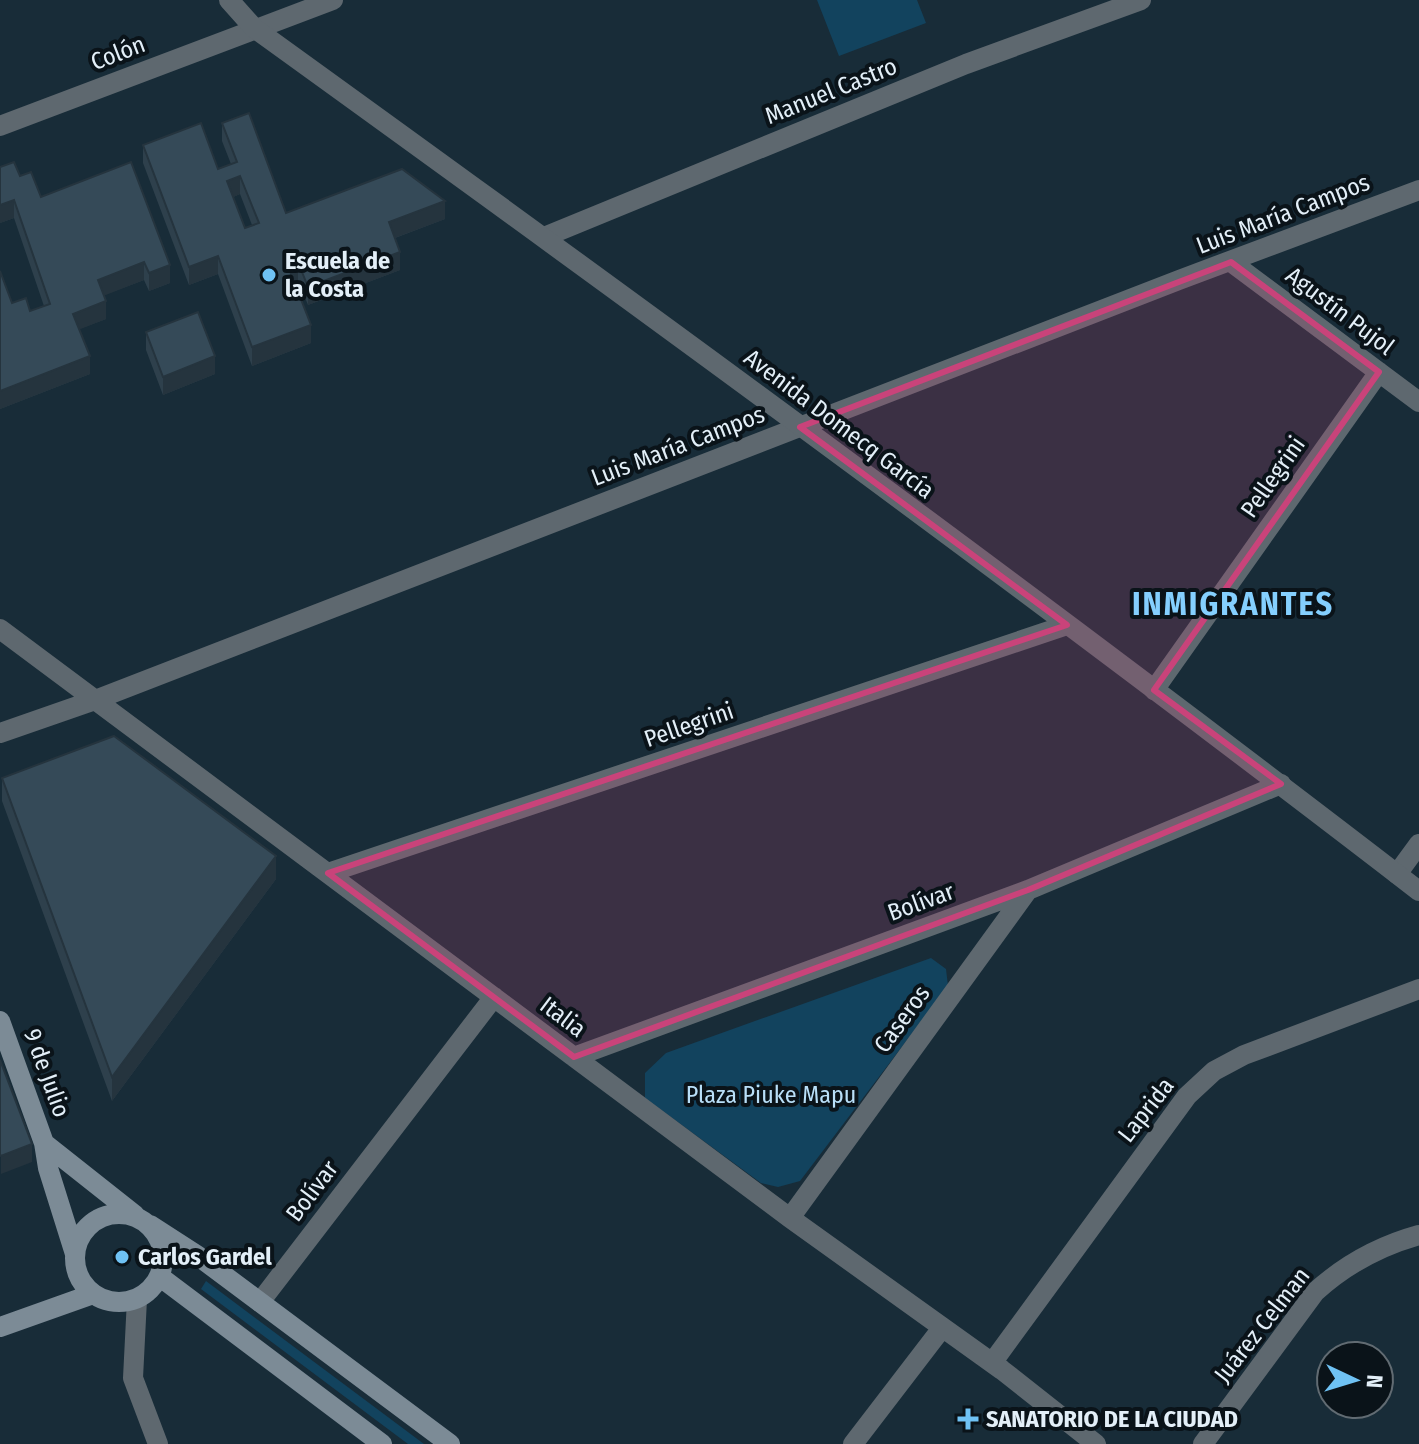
<svg xmlns="http://www.w3.org/2000/svg" width="1419" height="1444" font-family="'Fira Sans Condensed',sans-serif">
<style>
.green{fill:#12435e}
.lines{fill:none;stroke-linecap:round;stroke-linejoin:round}
.minor{stroke:#5e686f;stroke-width:20}
.tertiary{stroke:#5e686f;stroke-width:20}
.secondary{stroke:#7c8b96;stroke-width:20}
.wall{fill:#2e404c;fill-rule:evenodd}
.shaded-wall{fill:#25343e}
.building{fill:#354a58;stroke:#25343e;stroke-width:2;fill-rule:evenodd}
.marked{fill:#c9437a;fill-opacity:0.2;stroke:#c9437a;stroke-width:6;stroke-linejoin:round}
.poi-dot{fill:#6fc2f4;stroke:#0a1319;stroke-width:3}
.labels{text-anchor:middle;stroke-width:8;stroke-linejoin:round;paint-order:stroke}
.street-label{font-size:24px;fill:#e3eff8;stroke:#0a1319}
.poi-label{font-size:24px;font-weight:bold;fill:#e3eff8;stroke:#0a1319;text-anchor:start}
.park-label{font-size:24px;fill:#b9dff8;stroke:#0a1319}
.district-label{font-size:32px;font-weight:bold;letter-spacing:2px;fill:#84cffe;stroke:#0a1319}
</style>
<rect width="100%" height="100%" fill="#182c38"/>
<path class="green" d="M 817,0 L 917,0 L 926,23 L 839,56 Z
M 931,958 L 946,969 L 948,986 L 800,1181 L 778,1187 L 761,1183 L 645,1098 L 645,1073 L 666,1053 Z
M 206,1281 L 424,1444 L 408,1444 L 201,1289 Z"/>
<g class="lines">
<path class="minor" d="M 0,126 L 333,0
M 544,237 L 966,64 L 1141,0
M 1231,262 L 1419,402
M 0,629 L 790,1218 L 1002,1370 L 1096,1444
M 1154,690 L 1379,372
M 0,733 L 95,700 L 1179,280 L 1419,190
M 328,873 L 1067,625
M 1397,874 L 1419,844
M 574,1057 L 1028,890 L 1281,784
M 790,1218 L 1028,890
M 137,1299 L 133,1378 L 158,1444
M 260,1302 L 494,997
M 992,1363 L 1187,1096 L 1214,1071 L 1244,1055 L 1419,989
M 853,1444 L 942,1328
M 1203,1444 L 1315,1292 C 1346,1264 1379,1246 1419,1235"/>
<path class="tertiary" d="M 229,0 L 254,28 C 646,311 1036,596 1419,891"/>
<path class="secondary" d="M 0,1021 L 44,1143 L 48,1168 L 75,1254
M 44,1143 L 135,1215
M75 1258a44 44 0 1 1 88 0a44 44 0 1 1-88 0Z
M 150,1225 L 198,1256 L 450,1444
M 159,1276 L 382,1444
M 0,1327 L 93,1294"/>
</g>
<path class="wall" d="M 222,123 L 286,213 L 445,219 L 395,238 L 400,270 L 308,305 L 298,280 L 294,281 L 311,343 L 252,366 L 218,274 L 189,285 L 143,163 L 143,145 L 218,169 L 231,164 L 222,141 ZM 240,194 L 252,225 L 245,228 L 233,197 Z
M 131,162 L 170,283 L 149,291 L 144,280 L 104,295 L 106,319 L 79,329 L 90,374 L 0,409 L 0,271 L 12,303 L 30,311 L 44,306 L 14,218 L 0,223 L 20,176 L 41,197 Z
M 146,332 L 215,374 L 163,395 L 146,350 Z
M 2,778 L 276,879 L 112,1101 L 2,801 Z"/>
<path class="shaded-wall" d="M 240,176 L 240,194 L 227,200 L 227,181 Z
M 14,200 L 14,218 L 0,223 L 0,205 Z
M 445,201 L 445,219 L 389,240 L 389,222 Z
M 400,252 L 400,270 L 308,305 L 308,287 Z
M 218,256 L 218,274 L 189,285 L 189,267 Z
M 144,262 L 144,280 L 98,298 L 98,280 Z
M 298,262 L 298,280 L 288,284 L 288,266 Z
M 170,265 L 170,283 L 149,291 L 149,273 Z
M 106,301 L 106,319 L 73,332 L 73,314 Z
M 311,325 L 311,343 L 252,366 L 252,347 Z
M 90,356 L 90,374 L 0,409 L 0,391 Z
M 215,356 L 215,374 L 163,395 L 163,377 Z
M 276,856 L 276,879 L 112,1101 L 112,1077 Z
M 32,1144 L 32,1162 L 1,1174 L 1,1156 Z"/>
<path class="building" d="M 249,113 L 286,213 L 402,169 L 445,201 L 389,222 L 400,252 L 308,287 L 298,262 L 288,266 L 311,325 L 252,347 L 218,256 L 189,267 L 143,145 L 201,123 L 218,169 L 237,162 L 222,123 ZM 240,176 L 259,223 L 245,228 L 227,181 Z
M 14,162 L 20,176 L 31,172 L 41,197 L 131,162 L 170,265 L 149,273 L 144,262 L 98,280 L 106,301 L 73,314 L 90,356 L 0,391 L 0,271 L 12,303 L 26,298 L 30,311 L 50,304 L 14,200 L 0,205 L 0,167 Z
M 198,312 L 215,356 L 163,377 L 146,332 Z
M 114,736 L 276,856 L 112,1077 L 2,778 Z
M 0,1060 L 32,1144 L 1,1156 L 0,1154 Z"/>
<path class="marked" d="M 1231,262 L 1379,372 L 1154,690 L 1281,784 L 1028,890 L 574,1057 L 328,873 L 1067,625 L 800,427 Z"/>
<g class="poi-dot">
<circle cx="269" cy="275" r="8"/>
<circle cx="122" cy="1257" r="8"/>
<path d="M964 1407h8v8h8v8h-8v8h-8v-8h-8v-8h8z"/>
</g>
<g class="labels">
<g class="street-label">
<text transform="translate(118 53) rotate(-21)" y="8">Colón</text>
<text transform="translate(831 91) rotate(-22)" y="8">Manuel Castro</text>
<text transform="translate(1283 214) rotate(-21)" y="8">Luis María Campos</text>
<text transform="translate(1340 311) rotate(37)" y="8">Agustín Pujol</text>
<text transform="translate(839 424) rotate(37)" y="8">Avenida Domecq García</text>
<text transform="translate(678 446) rotate(-21)" y="8">Luis María Campos</text>
<text transform="translate(1273 477) rotate(-55)" y="8">Pellegrini</text>
<text transform="translate(689 725) rotate(-19)" y="8">Pellegrini</text>
<text transform="translate(921 902) rotate(-20)" y="8">Bolívar</text>
<text transform="translate(563 1017) rotate(37)" y="8">Italia</text>
<text transform="translate(902 1019) rotate(-54)" y="8">Caseros</text>
<text transform="translate(47 1073) rotate(70)" y="8">9 de Julio</text>
<text transform="translate(1146 1110) rotate(-52)" y="8">Laprida</text>
<text transform="translate(312 1191) rotate(-53)" y="8">Bolívar</text>
<text transform="translate(1262 1325) rotate(-52)" y="8">Juárez Celman</text>
</g>
<g class="poi-label">
<text x="285" y="269">Escuela de<tspan x="285" dy="28">la Costa</tspan></text>
<text x="138" y="1265">Carlos Gardel</text>
<text x="986" y="1427">SANATORIO DE LA CIUDAD</text>
</g>
<g class="park-label">
<text x="771" y="1103">Plaza Piuke Mapu</text>
</g>
<g class="district-label">
<text x="1233" y="615">INMIGRANTES</text>
</g>
</g>
<g transform="translate(1355 1380) rotate(94)"><circle r="38" fill="#0a1319" stroke="#616b72" stroke-width="2"/>
<path d="M0-6L14 30L0 20L-14 30Z" fill="#6fc2f4"/>
<text y="-12" font-size="22" font-weight="bold" text-anchor="middle" fill="#e3eff8">N</text>
</g>
</svg>
